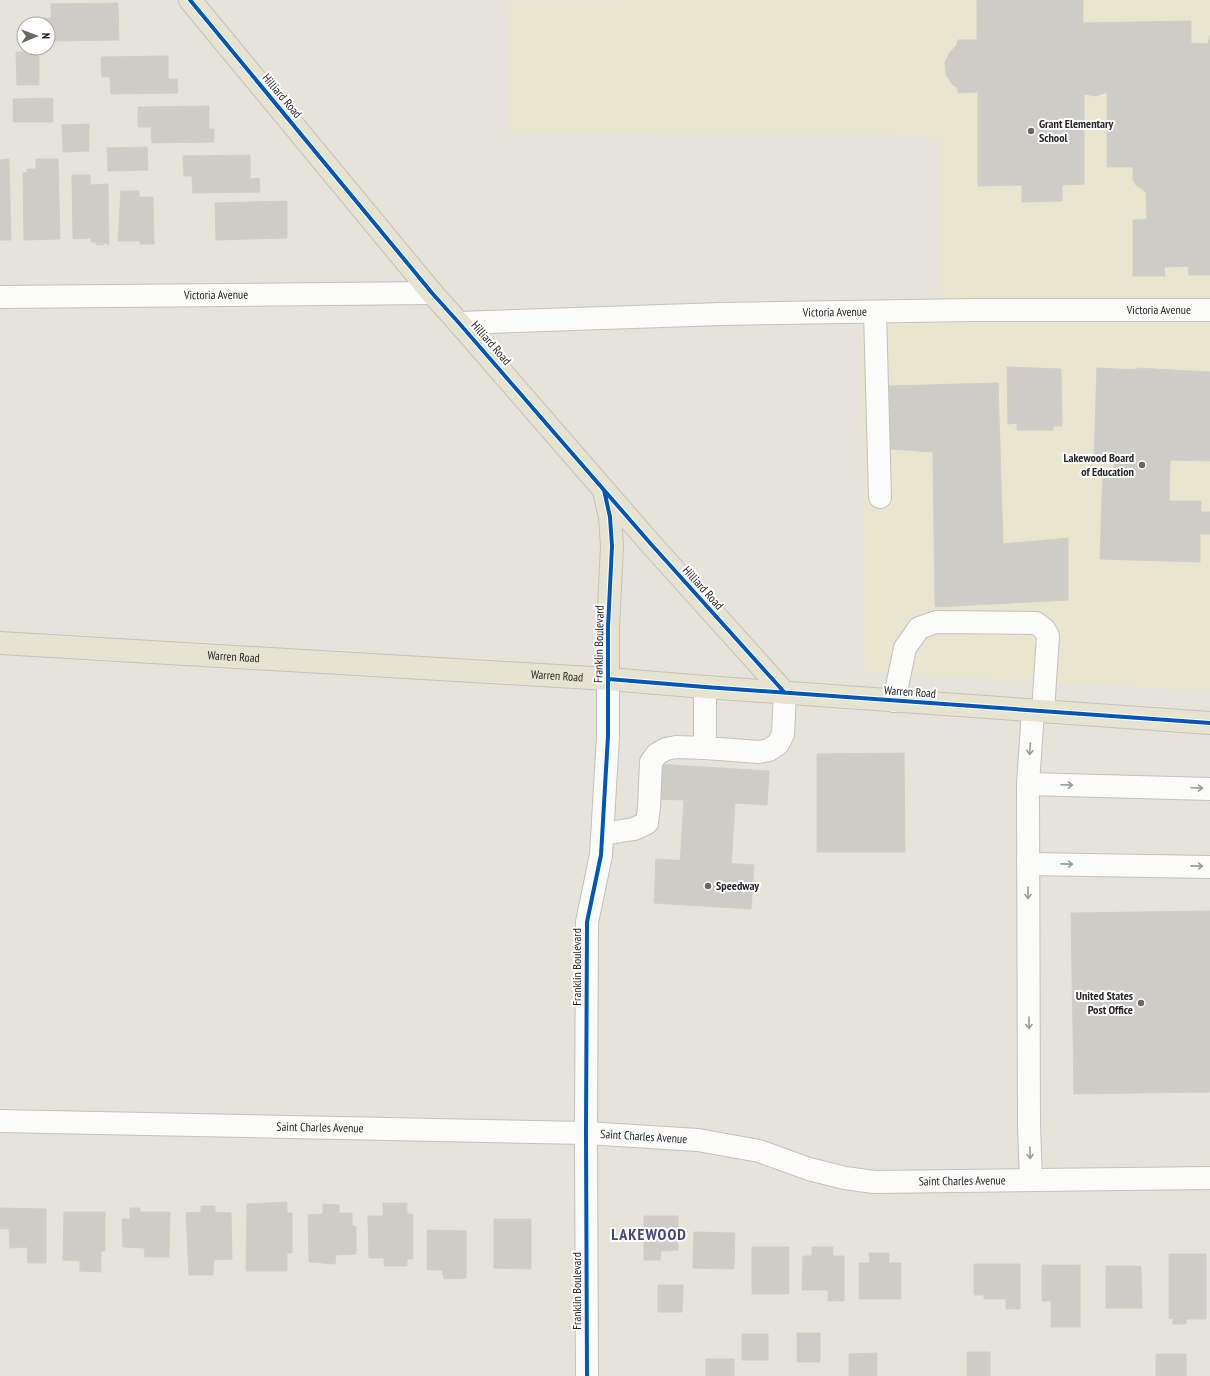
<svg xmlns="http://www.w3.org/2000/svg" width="1210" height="1376" font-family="'PT Sans Narrow',sans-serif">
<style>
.education{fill:#eae5ce}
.building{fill:#ceccc6;stroke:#d0cec7}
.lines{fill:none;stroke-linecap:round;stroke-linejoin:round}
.minor-casing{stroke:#c2c1c1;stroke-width:24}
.major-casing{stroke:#c3c1bf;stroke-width:24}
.minor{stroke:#fbfbfa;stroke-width:22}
.major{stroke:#e6e4d0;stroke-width:22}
.cycleway-casing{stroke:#fff;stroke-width:6}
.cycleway{stroke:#0057b8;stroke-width:4}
.oneway{stroke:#9b9b9b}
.poi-dot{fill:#696865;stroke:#fff;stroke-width:1.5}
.labels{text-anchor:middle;stroke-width:4;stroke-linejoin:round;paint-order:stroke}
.street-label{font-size:12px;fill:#262626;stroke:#fff}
.poi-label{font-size:12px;font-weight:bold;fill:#262626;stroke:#fff;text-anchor:start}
.district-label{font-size:16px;font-weight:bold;letter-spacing:1px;fill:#454779;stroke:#fff}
</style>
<rect width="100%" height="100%" fill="#e6e3db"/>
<path class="education" d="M 1210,0 L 1210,691 L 865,672 L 861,318 L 940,316 L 940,135 L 510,133 L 509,1 Z"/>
<path class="building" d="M 977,0 L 1083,0 L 1083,23 L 1191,21 L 1191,43 L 1208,44 L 1210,35 L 1210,275 L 1189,275 L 1188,266 L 1164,267 L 1165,276 L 1133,276 L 1133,220 L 1147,219 L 1146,192 L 1136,185 L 1133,180 L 1133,167 L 1107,167 L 1107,92 L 1096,96 L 1084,94 L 1084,184 L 1062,185 L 1062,201 L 1022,202 L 1022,185 L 978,186 L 978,92 L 958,93 L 958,88 L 953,85 L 946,75 L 945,62 L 950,52 L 957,45 L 958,40 L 977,40 Z
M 118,3 L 119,40 L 52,41 L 52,31 L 48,31 L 48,24 L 43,24 L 43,18 L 51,18 L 51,4 Z
M 16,52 L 39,52 L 39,85 L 17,85 Z
M 168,56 L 168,79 L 177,79 L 178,93 L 111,94 L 110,77 L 102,77 L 101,57 Z
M 53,98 L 53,122 L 13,122 L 13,99 Z
M 209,106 L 209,129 L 214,129 L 214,142 L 152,143 L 151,127 L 138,127 L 138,107 Z
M 89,124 L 89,151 L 63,152 L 62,125 Z
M 147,147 L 148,170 L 108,171 L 107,148 Z
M 250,155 L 250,179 L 259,178 L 260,192 L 193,193 L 192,176 L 184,176 L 183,156 Z
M 9,159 L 11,240 L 0,240 L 0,160 Z
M 36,159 L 58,159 L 60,239 L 24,240 L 23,173 L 27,172 L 27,169 L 36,169 Z
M 72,175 L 90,175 L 90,185 L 108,184 L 109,245 L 104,242 L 104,245 L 96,245 L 96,242 L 91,242 L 91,238 L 73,239 Z
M 121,191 L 139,191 L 139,197 L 153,197 L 154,244 L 140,244 L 140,241 L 118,241 Z
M 287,201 L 287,238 L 216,240 L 215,203 Z
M 1007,367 L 1061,369 L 1062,426 L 1053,426 L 1053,430 L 1017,430 L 1017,423 L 1008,424 Z
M 1097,368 L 1137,370 L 1137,368 L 1210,372 L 1210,461 L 1170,460 L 1169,501 L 1201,501 L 1201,512 L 1210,512 L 1210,534 L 1200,534 L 1200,562 L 1100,559 L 1103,469 L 1114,469 L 1114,457 L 1094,457 Z
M 998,383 L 1003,544 L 1068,538 L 1068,600 L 935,607 L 933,452 L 891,449 L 889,386 Z
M 904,753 L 905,852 L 817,852 L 817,754 Z
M 657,764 L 769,771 L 767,805 L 735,803 L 731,868 L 680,865 L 684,800 L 655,799 Z
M 656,859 L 754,865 L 751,909 L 654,903 Z
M 1210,911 L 1210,1092 L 1074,1094 L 1071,913 Z
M 287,1202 L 287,1213 L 292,1213 L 292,1253 L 287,1253 L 287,1271 L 246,1271 L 247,1204 Z
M 383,1203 L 407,1203 L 407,1214 L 413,1214 L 413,1259 L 407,1259 L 407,1266 L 384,1266 L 384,1258 L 369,1258 L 368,1216 L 383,1216 Z
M 323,1204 L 339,1205 L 339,1213 L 352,1213 L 352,1225 L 356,1227 L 356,1254 L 336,1255 L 335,1264 L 309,1262 L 308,1215 L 323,1214 Z
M 201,1206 L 215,1206 L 215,1212 L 231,1213 L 232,1259 L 214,1260 L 213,1275 L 189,1275 L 186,1213 L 201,1212 Z
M 0,1208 L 46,1209 L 46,1263 L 28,1263 L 27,1247 L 10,1248 L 9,1229 L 0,1229 Z
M 130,1208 L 140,1208 L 140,1212 L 170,1212 L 169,1257 L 145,1257 L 144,1248 L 123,1247 L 122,1219 L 130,1219 Z
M 64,1212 L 105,1212 L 105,1251 L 101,1251 L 101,1272 L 80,1271 L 80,1261 L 63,1260 Z
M 644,1216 L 678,1216 L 678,1250 L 661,1251 L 660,1260 L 644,1260 Z
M 494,1219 L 531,1219 L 531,1269 L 494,1268 Z
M 427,1230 L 466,1231 L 466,1278 L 444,1279 L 442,1270 L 427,1270 Z
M 694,1232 L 735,1233 L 734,1269 L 693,1268 Z
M 752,1247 L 789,1247 L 789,1294 L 752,1294 Z
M 812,1247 L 833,1247 L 833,1256 L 844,1256 L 844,1301 L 828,1301 L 828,1290 L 802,1290 L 803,1256 L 812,1256 Z
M 869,1253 L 889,1253 L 889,1263 L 901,1263 L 901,1299 L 859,1299 L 859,1263 L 870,1263 Z
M 1169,1254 L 1206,1254 L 1206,1319 L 1186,1319 L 1186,1324 L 1173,1324 L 1173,1318 L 1169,1319 Z
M 974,1264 L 1020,1264 L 1020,1309 L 1006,1309 L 1006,1299 L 984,1299 L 984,1295 L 974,1295 Z
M 1042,1265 L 1080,1265 L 1080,1327 L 1051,1327 L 1051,1301 L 1042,1301 Z
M 1106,1266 L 1141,1266 L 1142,1308 L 1106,1308 Z
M 658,1285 L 683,1285 L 682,1312 L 658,1312 Z
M 797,1333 L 820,1333 L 820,1362 L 797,1362 Z
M 742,1334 L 768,1334 L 768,1360 L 742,1360 Z
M 967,1352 L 990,1352 L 990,1376 L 967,1376 Z
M 877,1353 L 877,1376 L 849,1376 L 849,1354 Z
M 1156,1354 L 1186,1354 L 1186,1376 L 1156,1376 Z
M 706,1359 L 734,1359 L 734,1376 L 706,1376 Z"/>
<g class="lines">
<defs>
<g id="minor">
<path id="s1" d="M 0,297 L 432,293"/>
<path d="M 875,312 L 880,497"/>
<path id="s2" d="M 459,323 L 721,314 L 974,310 L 1210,310"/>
<path d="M 705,687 L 705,748 L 759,752 L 769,750 L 778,744 L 783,734 L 785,693"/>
<path d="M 894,701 L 905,648 L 919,628 L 936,622 L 1036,623 L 1044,629 L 1048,636 L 1043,711"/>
<path d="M 1028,784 L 1210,789"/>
<path d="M 603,834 L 634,829 L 647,823 L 649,807 L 651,762 L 657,754 L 666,749 L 676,747 L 705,748"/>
<path d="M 1028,864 L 1210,867"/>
<path id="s3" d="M 0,1121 L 586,1133 L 698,1140 L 759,1151 L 809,1169 L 845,1178 L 874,1182 L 1210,1178"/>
<path d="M 1031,1180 L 1029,1126 L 1028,784 L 1033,711"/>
<path d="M 587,1376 L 586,1133 L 587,922 L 601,855 L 608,736 L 608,679"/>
</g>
<g id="major">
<path d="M 190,0 L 432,293 L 459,323 L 650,543 L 785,693"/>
<path d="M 604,491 L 610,517 L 612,546 L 608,627 L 608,679"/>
<path id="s4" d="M 0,643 L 608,679 L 705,687 L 1210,723"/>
</g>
</defs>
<use href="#minor" class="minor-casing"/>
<use href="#major" class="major-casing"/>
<use href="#minor" class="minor"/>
<use href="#major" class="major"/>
<defs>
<path id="cycleway" d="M 190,0 L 432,293 L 459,323 L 650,543 L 785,693
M 608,679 L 705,687 L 1210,723
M 587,1376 L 586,1133 L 587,922 L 601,855 L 608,736 L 608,627 L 612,546 L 610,517 L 604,490"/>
</defs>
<use href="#cycleway" class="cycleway-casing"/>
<use href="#cycleway" class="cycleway"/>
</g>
<defs><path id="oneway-shaft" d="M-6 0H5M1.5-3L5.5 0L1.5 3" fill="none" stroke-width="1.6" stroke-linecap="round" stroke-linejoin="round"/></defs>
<g class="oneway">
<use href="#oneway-shaft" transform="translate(1030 749) rotate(94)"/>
<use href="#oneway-shaft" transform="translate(1067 785) rotate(2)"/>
<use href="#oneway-shaft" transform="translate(1197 788) rotate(2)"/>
<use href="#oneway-shaft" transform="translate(1067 864) rotate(1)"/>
<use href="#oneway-shaft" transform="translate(1197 866) rotate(1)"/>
<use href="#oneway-shaft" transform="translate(1028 893) rotate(90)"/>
<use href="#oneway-shaft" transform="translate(1029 1023) rotate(90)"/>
<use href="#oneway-shaft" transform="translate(1030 1153) rotate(89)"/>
</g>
<g class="poi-dot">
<circle cx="1031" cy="131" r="4"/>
<circle cx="1142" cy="465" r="4"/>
<circle cx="708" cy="886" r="4"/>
<circle cx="1141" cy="1003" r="4"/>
</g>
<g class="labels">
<g class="street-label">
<text transform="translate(282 96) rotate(50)" y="4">Hilliard Road</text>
<text dy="4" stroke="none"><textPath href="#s1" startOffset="216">Victoria Avenue</textPath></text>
<text dy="4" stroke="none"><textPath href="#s2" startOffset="700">Victoria Avenue</textPath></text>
<text dy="4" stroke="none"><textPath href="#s2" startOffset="376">Victoria Avenue</textPath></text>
<text transform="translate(491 343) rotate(49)" y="4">Hilliard Road</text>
<text transform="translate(703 588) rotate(48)" y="4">Hilliard Road</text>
<text transform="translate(599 644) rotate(-89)" y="4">Franklin Boulevard</text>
<text dy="4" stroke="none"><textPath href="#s4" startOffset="234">Warren Road</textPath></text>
<text dy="4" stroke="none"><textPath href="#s4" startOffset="558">Warren Road</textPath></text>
<text transform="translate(910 692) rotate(4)" y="4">Warren Road</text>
<text transform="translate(577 967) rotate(-90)" y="4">Franklin Boulevard</text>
<text dy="4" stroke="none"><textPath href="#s3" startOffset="320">Saint Charles Avenue</textPath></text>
<text dy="4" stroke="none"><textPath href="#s3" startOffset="644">Saint Charles Avenue</textPath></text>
<text dy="4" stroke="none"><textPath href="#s3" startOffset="968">Saint Charles Avenue</textPath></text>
<text transform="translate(577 1291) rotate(-90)" y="4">Franklin Boulevard</text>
</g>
<g class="poi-label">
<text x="1039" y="128">Grant Elementary<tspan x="1039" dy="14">School</tspan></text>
<text x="1134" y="462" text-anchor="end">Lakewood Board<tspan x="1134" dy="14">of Education</tspan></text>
<text x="716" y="890">Speedway</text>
<text x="1133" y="1000" text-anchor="end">United States<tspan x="1133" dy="14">Post Office</tspan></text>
</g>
<g class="district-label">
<text x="649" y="1240">LAKEWOOD</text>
</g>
</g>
<g transform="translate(36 36) rotate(89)"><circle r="19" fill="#ffffff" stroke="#a8a8a8"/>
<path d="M0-3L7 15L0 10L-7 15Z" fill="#696865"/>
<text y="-6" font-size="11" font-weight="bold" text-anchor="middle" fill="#262626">N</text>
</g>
</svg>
